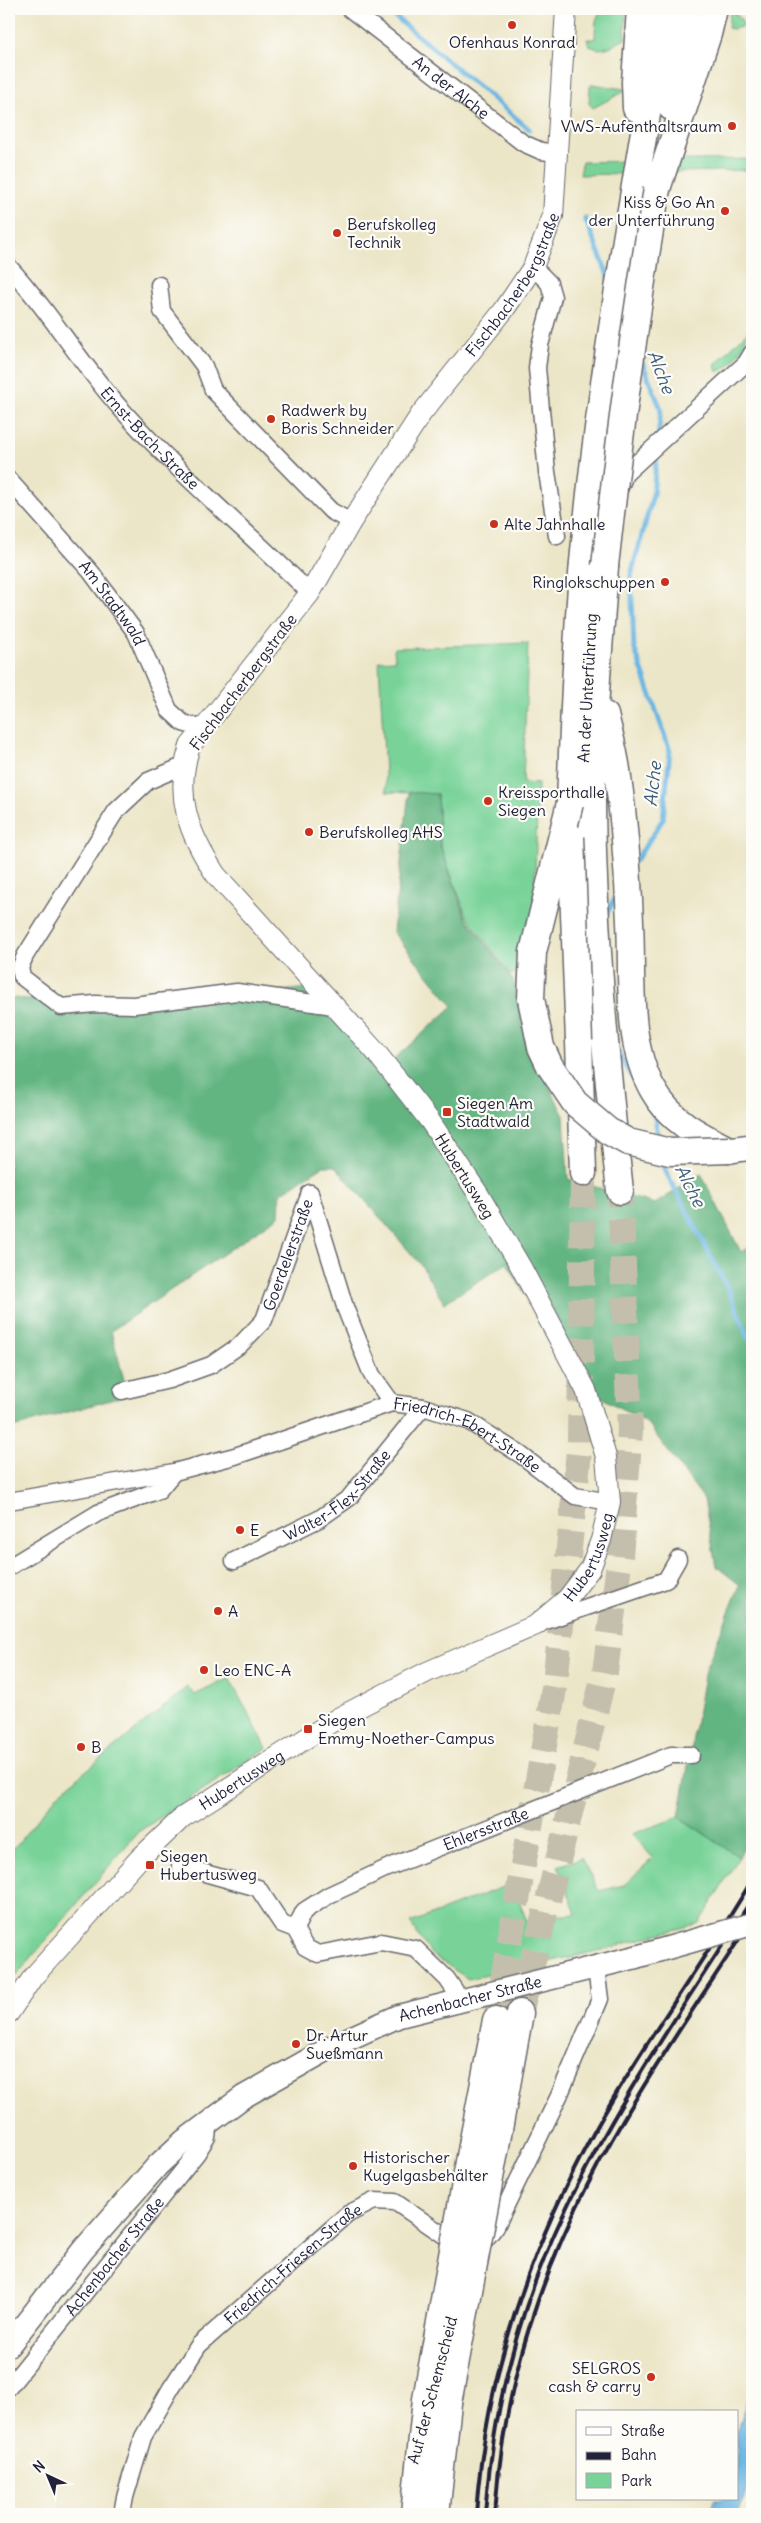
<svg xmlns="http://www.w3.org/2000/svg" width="761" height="2523" font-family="Delius,sans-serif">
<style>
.green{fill:#79d399;stroke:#4e7a6a}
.forest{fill:#62b581;stroke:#426c5e}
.water{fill:#69b6e3;stroke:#466c8f}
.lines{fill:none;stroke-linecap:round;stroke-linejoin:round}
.stream{stroke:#69b6e3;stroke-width:5}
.trunk-tunnel{stroke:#c4bfac;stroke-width:26;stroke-dasharray:26 13;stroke-linecap:butt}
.minor-casing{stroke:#69676c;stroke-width:19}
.tertiary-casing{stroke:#69676c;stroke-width:22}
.secondary-casing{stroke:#69676c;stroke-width:25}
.primary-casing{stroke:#69676c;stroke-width:28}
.trunk-casing{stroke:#69676c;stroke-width:29}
.minor{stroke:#fff;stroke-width:16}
.tertiary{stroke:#fff;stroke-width:20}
.secondary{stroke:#fff;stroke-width:22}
.primary{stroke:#fff;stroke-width:25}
.trunk{stroke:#fff;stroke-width:26}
.rail{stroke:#22223b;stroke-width:4}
.secondary-bridge-casing{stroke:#69676c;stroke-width:25;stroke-linecap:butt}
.trunk-bridge-casing{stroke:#69676c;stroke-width:29;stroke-linecap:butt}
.secondary-bridge{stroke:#fff;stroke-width:22}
.trunk-bridge{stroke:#fff;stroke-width:26}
.poi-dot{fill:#c8321e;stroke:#fdfcf7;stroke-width:2}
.labels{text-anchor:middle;stroke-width:4.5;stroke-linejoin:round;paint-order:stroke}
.poi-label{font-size:16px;fill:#22223b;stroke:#fdfcf7;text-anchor:start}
.street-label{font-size:16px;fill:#22223b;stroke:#fdfcf7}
.water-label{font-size:18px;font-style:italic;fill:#3e5d7e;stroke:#fdfcf7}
</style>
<rect width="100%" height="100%" fill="#fdfcf7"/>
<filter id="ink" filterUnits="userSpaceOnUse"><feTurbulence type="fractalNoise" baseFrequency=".02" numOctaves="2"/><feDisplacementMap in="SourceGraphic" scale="10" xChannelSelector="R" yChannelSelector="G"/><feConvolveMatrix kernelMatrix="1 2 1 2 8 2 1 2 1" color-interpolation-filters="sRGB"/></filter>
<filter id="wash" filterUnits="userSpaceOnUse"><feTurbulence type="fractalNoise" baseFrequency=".0096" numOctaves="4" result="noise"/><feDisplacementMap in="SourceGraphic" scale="20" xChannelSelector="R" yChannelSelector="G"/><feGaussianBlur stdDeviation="1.12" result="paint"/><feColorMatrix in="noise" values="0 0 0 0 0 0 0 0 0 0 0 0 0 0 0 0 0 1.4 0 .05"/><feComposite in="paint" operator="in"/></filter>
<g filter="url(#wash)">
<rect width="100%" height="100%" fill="#ece6c8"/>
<path class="green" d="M 607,9 L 626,9 L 625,39 C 613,45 601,54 589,45 L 587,39 L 595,39 C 596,28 593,12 607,9 Z
M 730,10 L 740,18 L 744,26 L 734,29 L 728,28 Z
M 592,84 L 624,89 L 625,91 L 593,108 L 589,104 L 590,87 Z
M 752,159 L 751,170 L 580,175 L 582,162 Z
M 748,331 C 746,345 731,369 717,372 L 715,364 Z
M 528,643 L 523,783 L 538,784 L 534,903 L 525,969 L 511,975 L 467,917 L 440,845 L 437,794 L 386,792 L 379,661 L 395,660 L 394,648 Z
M 229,1678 L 267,1748 L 138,1832 L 9,1984 L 9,1854 L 59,1793 L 188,1687 L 195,1695 Z
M 679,1817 L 739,1857 L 699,1923 L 594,1952 L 468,1979 L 431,1954 L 410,1923 L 513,1883 L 527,1922 L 550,1916 L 576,1914 L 558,1866 L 581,1858 L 599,1891 L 624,1885 L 653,1858 L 632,1834 Z"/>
<path class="forest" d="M 409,792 L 437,794 L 440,845 L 466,918 L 513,980 L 525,1037 L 564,1116 L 568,1179 L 655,1204 L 701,1174 L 741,1252 L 752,1245 L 752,1830 L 739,1857 L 679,1817 L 705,1670 L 740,1585 L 716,1566 L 704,1499 L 647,1423 L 576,1383 L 507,1263 L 444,1303 L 421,1265 L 335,1166 L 323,1166 L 280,1194 L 279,1216 L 111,1331 L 128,1395 L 9,1429 L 9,997 L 86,1008 L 311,988 L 385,1067 L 453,1006 L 393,932 Z"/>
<path class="water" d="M 752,2386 L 752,2476 L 745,2498 L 737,2514 L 709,2514 L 714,2499 L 737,2499 L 737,2430 Z"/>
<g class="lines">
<path class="stream" d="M 386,9 L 529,129
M 585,218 L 609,278
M 641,360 L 661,409 L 658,438
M 636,860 L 663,819 L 670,751 L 634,647 L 631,575 L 653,495 L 657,451
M 606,915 L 619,891
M 617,1051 L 639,1089
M 649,1107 L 655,1117 L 659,1142
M 662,1157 L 664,1168 L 729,1291 L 752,1346"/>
</g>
</g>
<g filter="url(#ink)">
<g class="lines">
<path class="trunk-tunnel" d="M 520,2013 L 605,1672 L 620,1556 L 630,1431 L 620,1191
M 496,2020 L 555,1683 L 580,1442 L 583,1173"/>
<defs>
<g id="minor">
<path id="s1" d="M 350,9 L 523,143 L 541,151 L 558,153"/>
<path id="s2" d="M 9,267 C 50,311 81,365 122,410 C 180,475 248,532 310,593"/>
<path d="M 533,267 L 549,283 L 553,297 L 540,345 L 537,368 L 547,472 L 557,536"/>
<path d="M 159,285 L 162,311 L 204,366 L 213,390 L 331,511 L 351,522"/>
<path id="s3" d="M 9,480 L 91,572 L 136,633 L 169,710 L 183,723 L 204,729"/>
<path d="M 619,490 L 625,474 L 746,363 L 752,353"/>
<path d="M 183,766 L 148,781 L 116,811 L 25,956 L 20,968 L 22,977 L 61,1007 L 95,1004 L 134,1005 L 237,992 L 334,1006"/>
<path d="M 310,1193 L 346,1310 L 372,1375 L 392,1403"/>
<path id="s4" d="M 122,1391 L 169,1380 L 211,1365 L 240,1345 L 264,1320 L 310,1193"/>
<path id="s5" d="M 9,1501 L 174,1472 L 235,1456 L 392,1403 L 423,1407 L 468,1421 L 521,1455 L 575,1496 L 610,1502"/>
<path id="s6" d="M 234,1561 L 319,1519 L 349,1498 L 423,1407"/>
<path d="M 9,1567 L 98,1513 L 159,1490 L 174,1472"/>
<path d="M 543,1622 L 666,1580 L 678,1559"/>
<path d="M 180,1866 L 258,1888 L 282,1924 L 295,1929 L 305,1947 L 318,1954 L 381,1942 L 416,1949 L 447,1979 L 462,2001"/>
<path id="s7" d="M 295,1929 L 304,1911 L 329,1895 L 387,1868 L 671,1755 L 691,1755"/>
<path d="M 481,2245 L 496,2226 L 559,2096 L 600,1999 L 596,1968"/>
<path id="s8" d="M 9,2387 L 197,2153 L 207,2137 L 209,2121"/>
<path id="s9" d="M 122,2514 L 125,2497 L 143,2437 L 171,2388 L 199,2345 L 348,2214 L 374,2201 L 395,2202 L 448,2238 L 455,2251"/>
</g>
<g id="tertiary">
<path id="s10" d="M 9,2013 L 33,1977 L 139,1859 L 183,1817 L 338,1718 L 427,1672 L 536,1625 L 567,1599 L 590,1569 L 601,1540 L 610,1502 L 606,1457 L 586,1390 L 521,1267 L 479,1195 L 430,1121 L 375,1051 L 216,875 C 188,833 174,795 190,746 L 310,593 L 351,522 L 421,414 L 504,310 L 533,267 L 553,216 L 566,9"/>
</g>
<g id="secondary">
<path id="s11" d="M 9,2345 L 83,2250 L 158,2165 L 184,2141 L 243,2097 L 337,2044 L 399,2016 L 636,1957"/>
</g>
<path id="primary" d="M 729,1150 L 752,1147"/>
<path id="trunk" d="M 671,107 L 687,9
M 636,108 L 635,82 L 640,9
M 657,189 L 708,34 L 714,9
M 605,566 C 600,644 592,722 592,800 C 593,930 606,1062 620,1191
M 605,715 C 610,736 616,757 618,778 C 625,826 628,874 630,922 C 633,976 625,1041 653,1090 C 670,1121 699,1135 729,1150
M 570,803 C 573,723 576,643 583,562 C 600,377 634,192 665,9
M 579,1041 L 583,1173
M 473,2140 L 496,2020
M 496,2146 L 520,2013"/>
</defs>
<use href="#minor" class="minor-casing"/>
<use href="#tertiary" class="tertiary-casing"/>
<use href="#secondary" class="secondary-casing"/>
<use href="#primary" class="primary-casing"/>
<use href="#trunk" class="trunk-casing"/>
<use href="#minor" class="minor"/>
<use href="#tertiary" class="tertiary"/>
<use href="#secondary" class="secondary"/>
<use href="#primary" class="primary"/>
<use href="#trunk" class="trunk"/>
<path class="rail" d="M 476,2514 C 485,2379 529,2250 594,2132 C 642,2045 702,1965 752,1880
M 485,2514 C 493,2411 519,2307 564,2213 C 616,2102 687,2002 752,1899
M 495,2514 C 502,2399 535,2288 587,2186 C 634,2093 696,2007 752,1919"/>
<defs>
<path id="secondary-bridge" d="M 636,1957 L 752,1924"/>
<path id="trunk-bridge" d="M 605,566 C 619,440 635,315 657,189
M 570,803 L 533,952 L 531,999 L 541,1047 L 550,1066 L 575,1103 L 608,1131 L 628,1142 L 670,1152 L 729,1150
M 571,837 L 579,1041
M 414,2514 L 426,2399 L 473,2140
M 436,2514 L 448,2403 L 496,2146"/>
</defs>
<use href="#secondary-bridge" class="secondary-bridge-casing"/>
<use href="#trunk-bridge" class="trunk-bridge-casing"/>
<use href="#secondary-bridge" class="secondary-bridge"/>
<use href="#trunk-bridge" class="trunk-bridge"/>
</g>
</g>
<g class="poi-dot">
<circle cx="512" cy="25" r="5"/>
<circle cx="732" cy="126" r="5"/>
<circle cx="725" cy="211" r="5"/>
<circle cx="337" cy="233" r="5"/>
<circle cx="271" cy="419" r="5"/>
<circle cx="494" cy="524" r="5"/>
<circle cx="665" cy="582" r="5"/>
<circle cx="488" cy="801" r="5"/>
<circle cx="309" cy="832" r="5"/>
<rect x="442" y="1107" width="10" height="10" rx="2.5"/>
<circle cx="240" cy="1530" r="5"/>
<circle cx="218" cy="1611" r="5"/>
<circle cx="204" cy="1670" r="5"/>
<rect x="303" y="1724" width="10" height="10" rx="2.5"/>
<circle cx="81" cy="1747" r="5"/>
<rect x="145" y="1860" width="10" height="10" rx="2.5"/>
<circle cx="296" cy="2044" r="5"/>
<circle cx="353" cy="2166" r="5"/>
<circle cx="651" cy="2377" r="5"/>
</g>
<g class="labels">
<g class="poi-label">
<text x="512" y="48" text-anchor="middle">Ofenhaus Konrad</text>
<text x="722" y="132" text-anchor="end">VWS-Aufenthaltsraum</text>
<text x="715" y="208" text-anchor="end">Kiss &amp; Go An<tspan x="715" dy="18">der Unterführung</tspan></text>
<text x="347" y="230">Berufskolleg<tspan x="347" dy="18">Technik</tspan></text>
<text x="281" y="416">Radwerk by<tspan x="281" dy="18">Boris Schneider</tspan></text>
<text x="504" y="530">Alte Jahnhalle</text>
<text x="655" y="588" text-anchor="end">Ringlokschuppen</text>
<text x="498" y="798">Kreissporthalle<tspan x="498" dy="18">Siegen</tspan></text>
<text x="319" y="838">Berufskolleg AHS</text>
<text x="457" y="1109">Siegen Am<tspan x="457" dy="18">Stadtwald</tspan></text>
<text x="250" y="1536">E</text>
<text x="228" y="1617">A</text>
<text x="214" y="1676">Leo ENC-A</text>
<text x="318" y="1726">Siegen<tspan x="318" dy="18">Emmy-Noether-Campus</tspan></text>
<text x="91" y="1753">B</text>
<text x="160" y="1862">Siegen<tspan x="160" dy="18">Hubertusweg</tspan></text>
<text x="306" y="2041">Dr. Artur<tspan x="306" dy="18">Sueßmann</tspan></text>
<text x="363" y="2163">Historischer<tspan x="363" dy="18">Kugelgasbehälter</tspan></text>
<text x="641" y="2374" text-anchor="end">SELGROS<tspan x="641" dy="18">cash &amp; carry</tspan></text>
</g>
<g class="street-label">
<text dy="6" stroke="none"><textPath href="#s1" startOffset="128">An der Alche</textPath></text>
<text dy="6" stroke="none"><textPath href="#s10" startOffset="2268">Fischbacherbergstraße</textPath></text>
<text dy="6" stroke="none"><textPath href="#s2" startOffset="222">Ernst-Bach-Straße</textPath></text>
<text dy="6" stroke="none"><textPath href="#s3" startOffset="161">Am Stadtwald</textPath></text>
<text transform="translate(243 682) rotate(-53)" y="6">Fischbacherbergstraße</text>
<text transform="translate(587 688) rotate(-87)" y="6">An der Unterführung</text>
<text transform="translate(465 1176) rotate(58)" y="6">Hubertusweg</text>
<text dy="6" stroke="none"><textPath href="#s4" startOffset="232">Goerdelerstraße</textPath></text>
<text dy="6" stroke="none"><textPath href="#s5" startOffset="479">Friedrich-Ebert-Straße</textPath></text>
<text dy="6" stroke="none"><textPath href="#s6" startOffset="124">Walter-Flex-Straße</textPath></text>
<text dy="6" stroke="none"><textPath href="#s10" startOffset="754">Hubertusweg</textPath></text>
<text dy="6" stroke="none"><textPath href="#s10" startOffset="332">Hubertusweg</textPath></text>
<text dy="6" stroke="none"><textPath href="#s7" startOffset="220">Ehlersstraße</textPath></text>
<text dy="6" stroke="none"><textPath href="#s11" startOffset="592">Achenbacher Straße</textPath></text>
<text dy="6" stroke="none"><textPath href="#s8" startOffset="168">Achenbacher Straße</textPath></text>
<text dy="6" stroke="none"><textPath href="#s9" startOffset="312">Friedrich-Friesen-Straße</textPath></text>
<text transform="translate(432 2390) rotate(-75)" y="6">Auf der Schemscheid</text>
</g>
<g class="water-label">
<text transform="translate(661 372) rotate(69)" y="6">Alche</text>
<text transform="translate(653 784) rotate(-84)" y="6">Alche</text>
<text transform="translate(690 1186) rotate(63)" y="6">Alche</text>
</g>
</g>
<rect width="761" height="2523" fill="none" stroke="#fdfcf7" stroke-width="30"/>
<rect x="576" y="2410" width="162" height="90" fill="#fdfcf7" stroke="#a5a5ac"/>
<rect x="586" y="2427" width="25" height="8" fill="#ffffff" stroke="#a5a5ac"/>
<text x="621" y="2436" font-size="15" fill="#22223b">Straße</text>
<rect x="586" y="2452" width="25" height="8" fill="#22223b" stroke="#a5a5ac"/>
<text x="621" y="2460" font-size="15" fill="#22223b">Bahn</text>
<rect x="586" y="2473" width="25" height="15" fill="#79d399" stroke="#a5a5ac"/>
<text x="621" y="2486" font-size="15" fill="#22223b">Park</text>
<g transform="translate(48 2476) rotate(316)" stroke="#fdfcf7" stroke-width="4" paint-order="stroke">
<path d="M0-4L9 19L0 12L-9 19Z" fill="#22223b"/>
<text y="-8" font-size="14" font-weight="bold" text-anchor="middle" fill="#22223b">N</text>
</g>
</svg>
